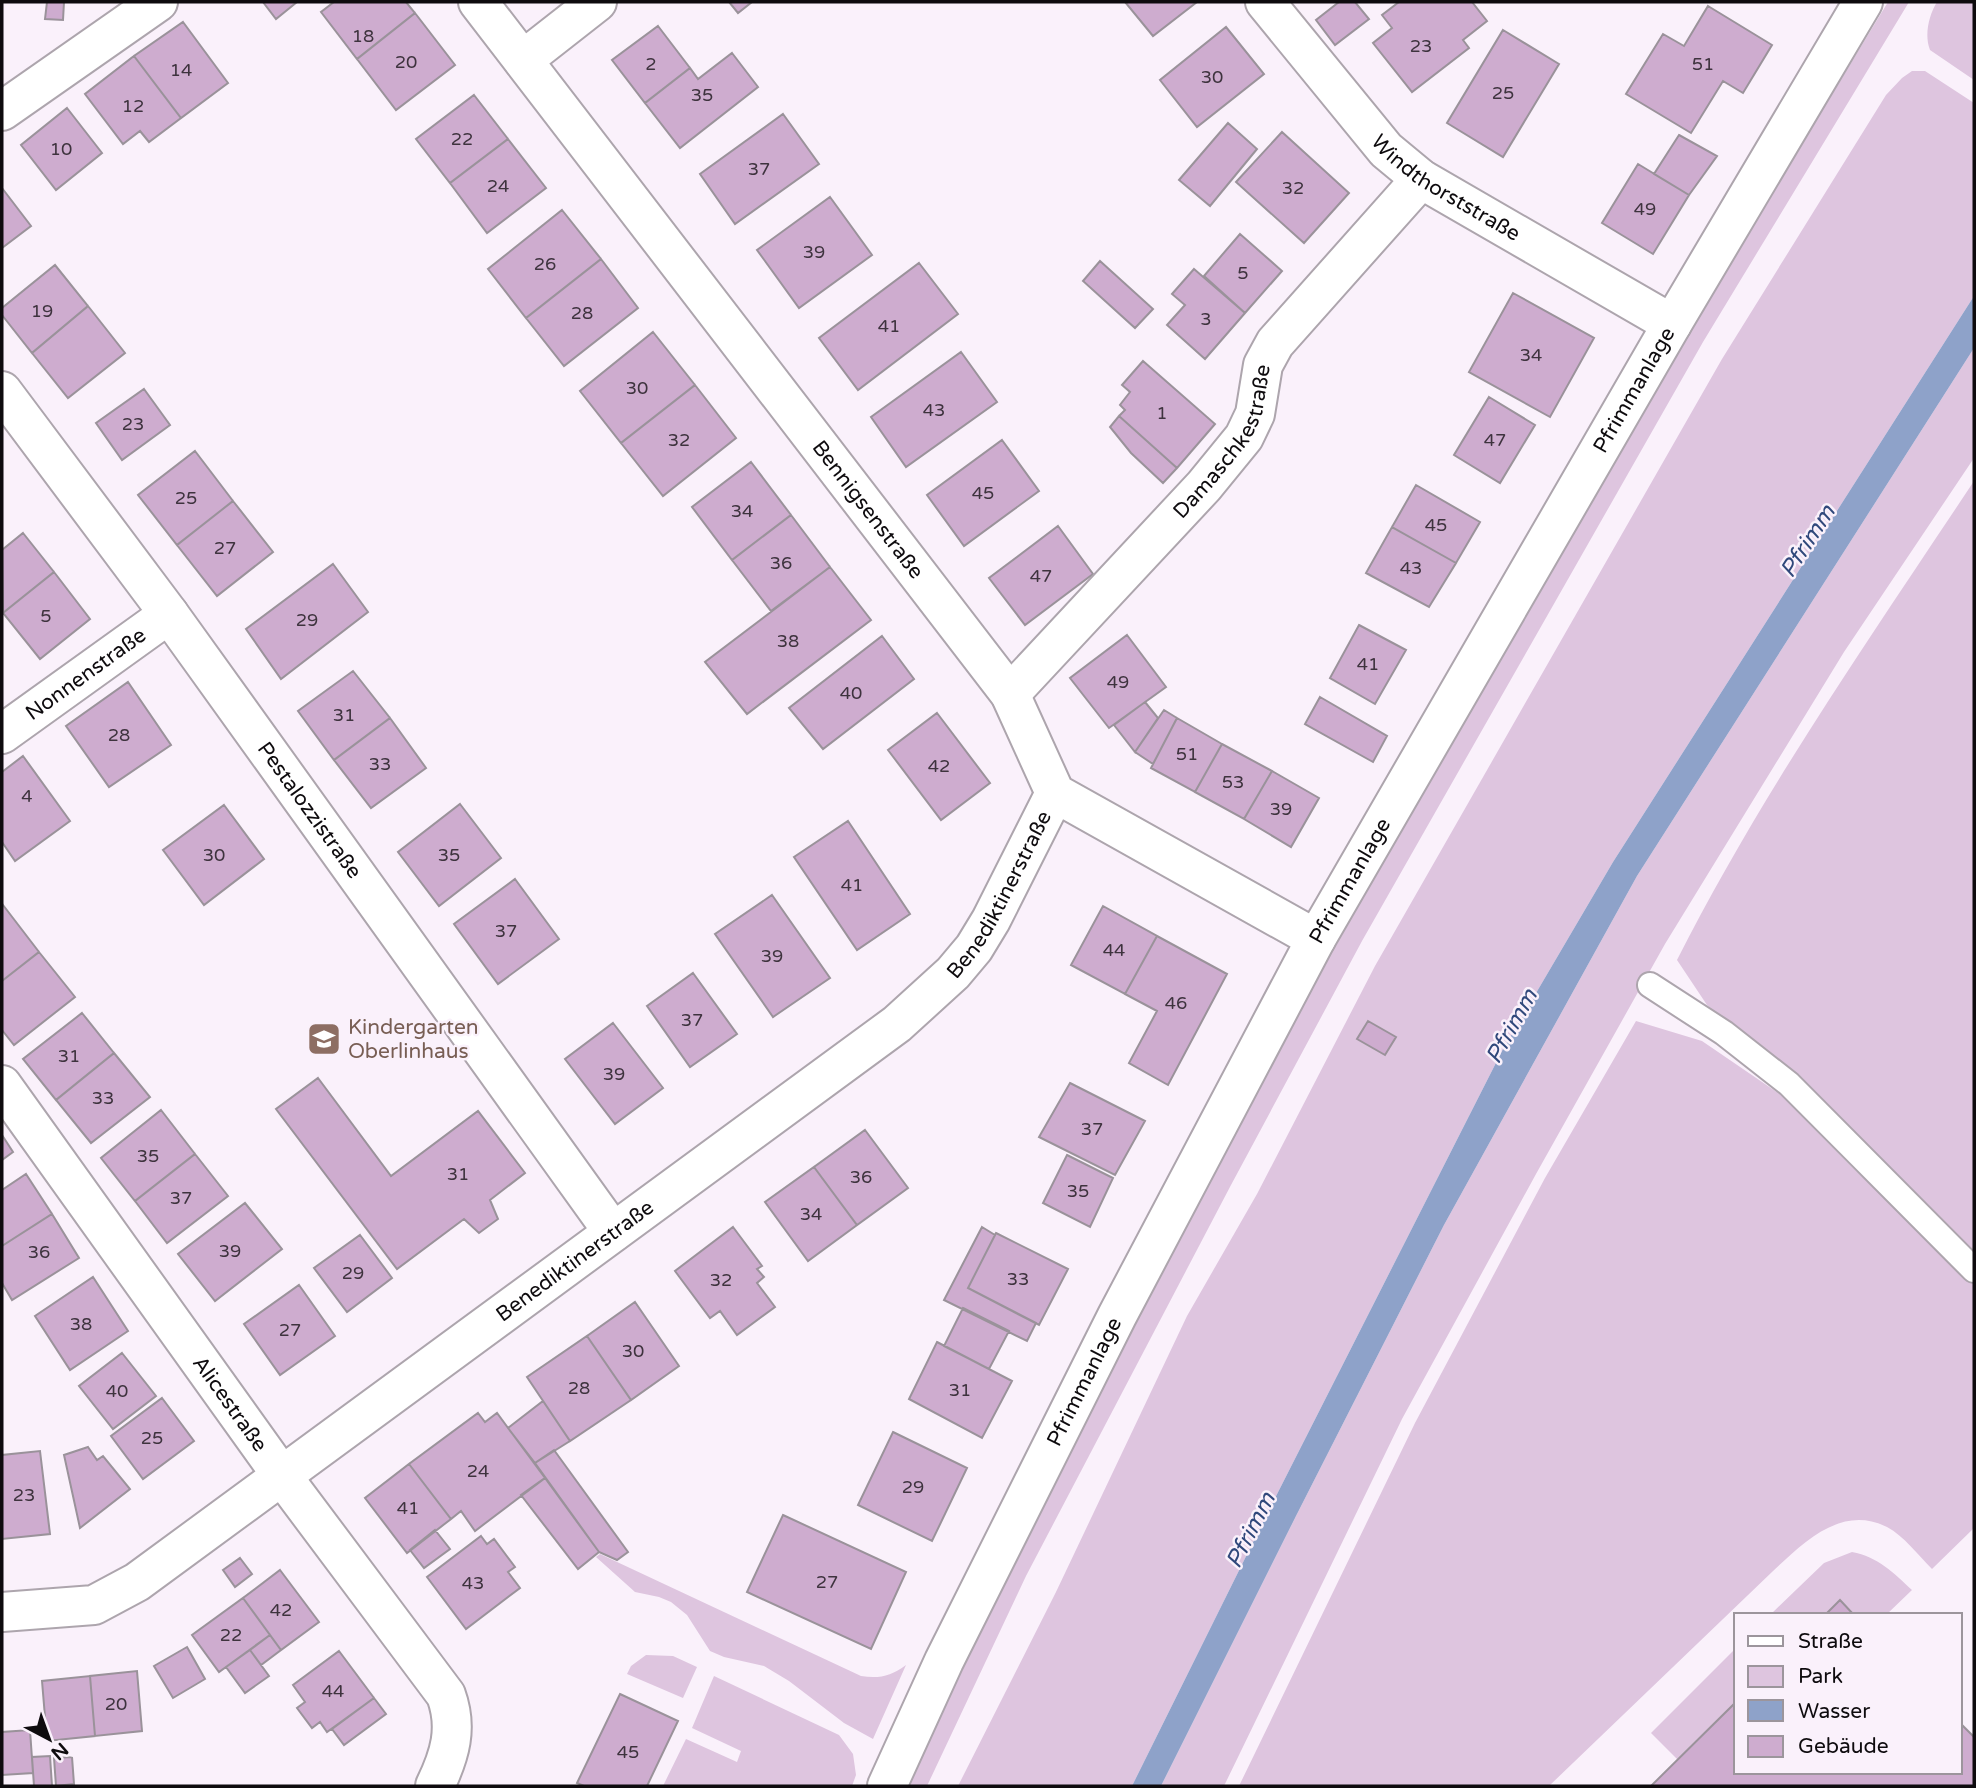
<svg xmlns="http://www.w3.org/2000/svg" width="1976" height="1788" font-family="'Varela Round',sans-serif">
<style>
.green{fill:#dec5df}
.water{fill:#8ea2c9}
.building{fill:#ceaccf;stroke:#9a929a;stroke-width:2}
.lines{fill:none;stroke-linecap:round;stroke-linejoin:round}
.service-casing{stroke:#ada5ad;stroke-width:28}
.minor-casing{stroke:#ada5ad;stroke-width:42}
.service{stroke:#fff;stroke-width:24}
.minor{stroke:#fff;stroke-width:38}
.labels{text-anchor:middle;stroke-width:5;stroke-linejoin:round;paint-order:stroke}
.number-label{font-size:18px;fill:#3e333e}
.street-label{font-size:21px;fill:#0e0b0e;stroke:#faf1fb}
.education-label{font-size:21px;fill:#785e54;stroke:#faf1fb;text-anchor:start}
.water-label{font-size:23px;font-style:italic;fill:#30487b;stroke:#faf1fb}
</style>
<rect width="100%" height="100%" fill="#faf1fb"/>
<path class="green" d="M 1888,2 L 1909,2 L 1703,342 L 1362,941 L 1231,1185 L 1026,1576 L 927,1786 L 904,1786 L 1008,1568 L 1210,1176 L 1332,950 L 1594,486 Z
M 1937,2 L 1974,2 L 1974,80 L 1930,50 C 1924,35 1929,15 1937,2 Z
M 1912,71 L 1925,71 L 1974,103 L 1974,296 L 1613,862 L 1502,1051 L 1271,1506 L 1132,1786 L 958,1786 L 1056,1592 L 1187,1316 L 1257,1194 L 1375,966 L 1722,359 L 1886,95 L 1902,78 Z
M 1974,348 L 1974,458 L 1844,652 L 1665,944 L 1536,1174 L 1402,1419 L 1224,1786 L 1161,1786 L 1296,1516 L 1444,1225 L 1637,876 Z
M 1974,481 L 1974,1259 L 1811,1093 L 1707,1005 L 1677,960 C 1762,792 1870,638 1974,481 Z
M 1636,1021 L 1702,1041 L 1781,1095 L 1853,1168 L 1974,1284 L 1974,1528 L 1932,1569 C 1918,1555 1904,1536 1887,1527 C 1841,1504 1803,1543 1772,1572 L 1549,1786 L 1239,1786 L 1415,1423 L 1545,1178 Z
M 1852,1552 C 1878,1557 1893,1572 1912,1590 L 1886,1615 L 1854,1615 L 1840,1600 L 1825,1615 L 1770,1615 L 1824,1563 Z
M 600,1554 L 861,1676 C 879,1679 891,1676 906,1665 L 873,1739 L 844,1723 L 789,1681 L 764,1666 L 724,1657 L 710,1651 L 687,1615 L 671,1602 L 659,1597 L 635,1592 L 596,1557 Z
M 1736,1648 L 1736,1702 L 1678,1760 L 1651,1733 Z
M 646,1655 L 673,1656 L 697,1667 L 683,1698 L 627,1674 L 631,1666 Z
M 714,1676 L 839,1735 L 853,1754 L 856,1775 L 852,1786 L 663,1786 L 686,1739 L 737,1762 L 741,1751 L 692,1728 Z"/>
<path class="water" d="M 1974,296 L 1974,348 L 1637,876 L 1444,1225 L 1296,1516 L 1161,1786 L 1132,1786 L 1271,1506 L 1502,1051 L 1613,862 Z"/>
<path class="building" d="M 47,2 L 64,2 L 63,20 L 45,19 Z
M 263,2 L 297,2 L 276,19 Z
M 334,2 L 406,2 L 415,13 L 357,59 L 321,12 Z
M 729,2 L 752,2 L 738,13 Z
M 1125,2 L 1197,2 L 1153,36 Z
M 1339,2 L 1355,2 L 1369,19 L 1335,45 L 1316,20 Z
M 1399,2 L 1472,2 L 1487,21 L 1463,40 L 1469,48 L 1412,92 L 1373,43 L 1392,28 L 1382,15 Z
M 1708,6 L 1772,45 L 1743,93 L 1723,81 L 1691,133 L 1626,94 L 1663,34 L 1684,46 Z
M 415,13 L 455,65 L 396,110 L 357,59 Z
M 183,22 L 228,83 L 181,118 L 134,56 Z
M 658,26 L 690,68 L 645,103 L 612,60 Z
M 1226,27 L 1264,74 L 1197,127 L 1160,80 Z
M 1503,30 L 1559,64 L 1503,157 L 1447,123 Z
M 732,53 L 758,87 L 680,148 L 645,103 L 690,68 L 698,79 Z
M 134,56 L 181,118 L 149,142 L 140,131 L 123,144 L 85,94 Z
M 474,95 L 508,139 L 450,183 L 416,139 Z
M 67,108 L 102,153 L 56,190 L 21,145 Z
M 783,114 L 819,164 L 735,224 L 700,174 Z
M 1228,123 L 1257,149 L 1210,206 L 1179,180 Z
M 1282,132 L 1349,193 L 1304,243 L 1236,182 Z
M 1679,135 L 1717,156 L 1689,195 L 1654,174 Z
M 508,139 L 546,188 L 487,233 L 450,183 Z
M 1638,164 L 1689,195 L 1653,254 L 1602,223 Z
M 2,188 L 31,226 L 2,248 Z
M 830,197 L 872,255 L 799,308 L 757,250 Z
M 562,210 L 601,259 L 526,318 L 488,269 Z
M 1240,234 L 1282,271 L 1245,313 L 1204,276 Z
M 601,259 L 638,308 L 564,366 L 526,318 Z
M 1100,261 L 1153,309 L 1135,328 L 1083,281 Z
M 919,263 L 958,314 L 858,390 L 819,338 Z
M 55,265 L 88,306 L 32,353 L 2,315 L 2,308 Z
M 1194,269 L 1245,313 L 1205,359 L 1167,325 L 1185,305 L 1172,294 Z
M 1513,293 L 1594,338 L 1550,417 L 1469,372 Z
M 88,306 L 125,353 L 68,398 L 32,353 Z
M 653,332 L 695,385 L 621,443 L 580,391 Z
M 961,352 L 997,402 L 906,467 L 871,417 Z
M 1143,361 L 1215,424 L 1177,468 L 1119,416 L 1125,410 L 1120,405 L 1130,392 L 1122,385 Z
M 695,385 L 736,438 L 663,496 L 621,443 Z
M 144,389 L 170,425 L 122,460 L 96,423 Z
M 1489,397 L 1535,425 L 1500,483 L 1454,455 Z
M 1119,416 L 1177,468 L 1163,483 L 1131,453 L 1110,427 Z
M 1002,440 L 1039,491 L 964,546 L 927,495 Z
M 195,451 L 233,501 L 177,545 L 138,495 Z
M 751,462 L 791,515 L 732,560 L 692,507 Z
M 1416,485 L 1480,522 L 1456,563 L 1392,527 Z
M 233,501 L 273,552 L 217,596 L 177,545 Z
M 791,515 L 830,567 L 771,611 L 732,560 Z
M 1058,526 L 1093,574 L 1025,625 L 989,578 Z
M 1392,527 L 1456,563 L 1429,607 L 1366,573 Z
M 23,533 L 54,572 L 3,613 L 2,550 Z
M 333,564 L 368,612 L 281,679 L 246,629 Z
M 830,567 L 871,620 L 747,714 L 705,662 Z
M 54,572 L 90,619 L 40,659 L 3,613 Z
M 1359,625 L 1406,650 L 1375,704 L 1330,678 Z
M 1127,635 L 1166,687 L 1109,728 L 1070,678 Z
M 882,636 L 914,679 L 823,749 L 789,708 Z
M 353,671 L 390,718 L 334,760 L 298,711 Z
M 128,682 L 171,745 L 109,787 L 66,726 Z
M 1320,697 L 1387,736 L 1373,762 L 1305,724 Z
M 1145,702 L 1158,718 L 1135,752 L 1114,725 Z
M 1164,710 L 1177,718 L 1153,764 L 1135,752 Z
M 937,713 L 990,783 L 941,820 L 888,750 Z
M 390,718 L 426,768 L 371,808 L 334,760 Z
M 1177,718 L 1222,744 L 1195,792 L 1151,768 Z
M 1222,744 L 1272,771 L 1244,819 L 1195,792 Z
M 23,756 L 70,821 L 15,861 L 2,842 L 2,772 Z
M 1272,771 L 1319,798 L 1291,847 L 1244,819 Z
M 460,804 L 501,858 L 439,906 L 398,852 Z
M 224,805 L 264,859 L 204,905 L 163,850 Z
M 848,821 L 910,914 L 857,950 L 794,857 Z
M 515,879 L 559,939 L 498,984 L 454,924 Z
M 772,895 L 830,978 L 773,1017 L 715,934 Z
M 3,905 L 39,952 L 2,981 L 2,906 Z
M 1103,906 L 1157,936 L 1125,994 L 1071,965 Z
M 1157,936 L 1227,974 L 1168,1085 L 1129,1063 L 1157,1011 L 1125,994 Z
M 39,952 L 75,997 L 14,1045 L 2,1030 L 2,981 Z
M 693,973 L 737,1034 L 690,1067 L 647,1006 Z
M 82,1013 L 114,1053 L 56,1100 L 23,1059 Z
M 1368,1021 L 1396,1037 L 1385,1055 L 1357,1039 Z
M 613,1023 L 663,1088 L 615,1124 L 565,1059 Z
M 114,1053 L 150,1097 L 91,1143 L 56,1100 Z
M 318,1078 L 391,1176 L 478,1111 L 525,1173 L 490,1200 L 498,1219 L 479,1233 L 464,1219 L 397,1269 L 276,1109 Z
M 1070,1083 L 1145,1121 L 1115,1175 L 1039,1137 Z
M 161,1110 L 195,1154 L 135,1201 L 101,1158 Z
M 865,1130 L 908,1188 L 857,1225 L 814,1167 Z
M 2,1135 L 13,1152 L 2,1160 Z
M 195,1154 L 228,1196 L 167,1243 L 135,1201 Z
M 1067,1155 L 1113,1178 L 1090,1227 L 1043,1203 Z
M 814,1167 L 857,1225 L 808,1261 L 765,1202 Z
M 26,1174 L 52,1214 L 2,1246 L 2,1190 Z
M 245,1203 L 282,1249 L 215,1301 L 178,1254 Z
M 52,1214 L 79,1258 L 12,1300 L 2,1283 L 2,1246 Z
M 733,1227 L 762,1266 L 757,1269 L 764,1277 L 757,1283 L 775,1307 L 737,1335 L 720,1311 L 710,1318 L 675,1271 Z
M 982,1227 L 995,1235 L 968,1288 L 1036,1323 L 1027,1341 L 944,1300 Z
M 996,1233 L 1068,1269 L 1039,1325 L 968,1288 Z
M 360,1235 L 392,1278 L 347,1312 L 314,1268 Z
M 93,1277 L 128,1331 L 70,1370 L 35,1316 Z
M 299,1285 L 335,1336 L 280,1375 L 244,1324 Z
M 635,1302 L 679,1366 L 631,1400 L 587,1336 Z
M 963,1308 L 1009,1331 L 989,1369 L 944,1346 Z
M 587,1336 L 631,1400 L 570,1441 L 527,1377 Z
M 937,1342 L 1012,1381 L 982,1438 L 909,1399 Z
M 122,1353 L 156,1396 L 113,1429 L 79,1386 Z
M 162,1398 L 194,1441 L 143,1479 L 111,1436 Z
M 543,1401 L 570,1441 L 535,1463 L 508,1428 Z
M 478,1413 L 485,1422 L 497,1413 L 545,1478 L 475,1531 L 461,1511 L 451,1519 L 409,1464 Z
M 893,1432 L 967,1468 L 932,1541 L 858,1505 Z
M 88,1447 L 97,1460 L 103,1456 L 130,1489 L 80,1528 L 64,1455 Z
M 554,1450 L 628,1552 L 617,1560 L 599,1552 L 535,1463 Z
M 40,1451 L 50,1534 L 2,1539 L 2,1455 Z
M 409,1464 L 451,1519 L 407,1553 L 365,1498 Z
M 545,1478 L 599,1552 L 578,1569 L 521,1495 Z
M 783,1515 L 906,1572 L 871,1649 L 747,1592 Z
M 435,1530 L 450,1549 L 424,1568 L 410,1550 Z
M 481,1536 L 487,1544 L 494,1539 L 515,1567 L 508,1572 L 520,1588 L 466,1629 L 427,1577 Z
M 240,1558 L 252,1574 L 235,1587 L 223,1570 Z
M 280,1570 L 319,1622 L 281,1650 L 243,1598 Z
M 243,1598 L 270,1635 L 219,1672 L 192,1635 Z
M 1840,1600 L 1854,1615 L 1825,1615 Z
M 270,1635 L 281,1650 L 261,1665 L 250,1650 Z
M 187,1647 L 205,1679 L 173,1698 L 154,1666 Z
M 250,1650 L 269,1676 L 245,1693 L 226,1667 Z
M 339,1651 L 374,1698 L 327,1732 L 320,1722 L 312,1728 L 297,1708 L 305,1702 L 293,1685 Z
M 137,1671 L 142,1731 L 95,1736 L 90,1676 Z
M 90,1676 L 95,1736 L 47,1741 L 42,1681 Z
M 620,1694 L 678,1721 L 647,1786 L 584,1786 L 577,1783 Z
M 374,1698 L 386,1714 L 344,1745 L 332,1729 Z
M 1736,1702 L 1736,1772 L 1960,1772 L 1960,1723 L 1974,1737 L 1974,1786 L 1651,1786 Z
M 30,1730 L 33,1773 L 2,1775 L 2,1732 Z
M 50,1756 L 52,1786 L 34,1786 L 32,1757 Z
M 72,1757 L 74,1784 L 56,1786 L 54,1758 Z"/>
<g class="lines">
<defs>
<path id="service" d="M 1650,985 L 1724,1033 L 1789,1084 L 1974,1270"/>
<g id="minor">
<path id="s1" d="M 478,2 L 1010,694 L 1055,793 L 1316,939"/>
<path id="s2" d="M 1265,2 L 1386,150 L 1421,179 L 1672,324"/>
<path d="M 523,60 L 597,2"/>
<path d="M 2,111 L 158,2"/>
<path id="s3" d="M 2,391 L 169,614 L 613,1232"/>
<path id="s4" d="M 1010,694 L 1204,486 L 1244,437 L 1255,414 L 1263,365 L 1275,343 L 1421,179"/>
<path id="s5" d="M 2,734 L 169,614"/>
<path id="s6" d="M 2,1085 L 282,1476 L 446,1695 C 458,1728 450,1755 435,1786"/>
<path id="s7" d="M 2,1612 L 94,1605 L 137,1582 L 897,1024 L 953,973 L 974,948 L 991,920 L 1055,793"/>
<path id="s8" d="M 887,1786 L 944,1661 L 1117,1316 L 1316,939 L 1672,324 L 1863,2"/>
</g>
</defs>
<use href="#service" class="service-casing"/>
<use href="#minor" class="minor-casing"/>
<use href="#service" class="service"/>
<use href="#minor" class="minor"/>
</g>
<defs>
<symbol id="school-square" viewBox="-11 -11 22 22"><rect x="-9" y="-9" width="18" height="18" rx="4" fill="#8d6e63" stroke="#faf1fb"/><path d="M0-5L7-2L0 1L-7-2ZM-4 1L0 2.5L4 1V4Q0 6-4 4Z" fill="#fff"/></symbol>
</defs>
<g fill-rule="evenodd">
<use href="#school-square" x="305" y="1020" width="38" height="38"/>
</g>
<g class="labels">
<g class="number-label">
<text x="363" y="42">18</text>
<text x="1421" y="52">23</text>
<text x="406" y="68">20</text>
<text x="651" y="70">2</text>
<text x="1703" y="70">51</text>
<text x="181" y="76">14</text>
<text x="1212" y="83">30</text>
<text x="1503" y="99">25</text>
<text x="702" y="101">35</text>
<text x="133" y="112">12</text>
<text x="462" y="145">22</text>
<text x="61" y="155">10</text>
<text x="759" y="175">37</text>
<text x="498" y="192">24</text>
<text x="1293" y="194">32</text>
<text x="1645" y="215">49</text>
<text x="814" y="258">39</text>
<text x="545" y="270">26</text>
<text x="1243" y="279">5</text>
<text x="42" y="317">19</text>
<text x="582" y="319">28</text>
<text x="1206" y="325">3</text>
<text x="889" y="332">41</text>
<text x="1531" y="361">34</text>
<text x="637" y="394">30</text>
<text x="934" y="416">43</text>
<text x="1162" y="419">1</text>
<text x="133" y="430">23</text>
<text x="679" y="446">32</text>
<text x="1495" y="446">47</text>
<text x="983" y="499">45</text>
<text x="186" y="504">25</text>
<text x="742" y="517">34</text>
<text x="1436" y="531">45</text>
<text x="225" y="554">27</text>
<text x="781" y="569">36</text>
<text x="1411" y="574">43</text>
<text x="1041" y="582">47</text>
<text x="46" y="622">5</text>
<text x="307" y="626">29</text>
<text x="788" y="647">38</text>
<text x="1368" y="670">41</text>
<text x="1118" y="688">49</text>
<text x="851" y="699">40</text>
<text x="344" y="721">31</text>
<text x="119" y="741">28</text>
<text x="1187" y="760">51</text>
<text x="380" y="770">33</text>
<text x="939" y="772">42</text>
<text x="1233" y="788">53</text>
<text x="27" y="802">4</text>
<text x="1281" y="815">39</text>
<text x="214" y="861">30</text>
<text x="449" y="861">35</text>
<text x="852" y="891">41</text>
<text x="506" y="937">37</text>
<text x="1114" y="956">44</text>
<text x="772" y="962">39</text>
<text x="1176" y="1009">46</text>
<text x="692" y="1026">37</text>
<text x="69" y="1062">31</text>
<text x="614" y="1080">39</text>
<text x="103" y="1104">33</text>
<text x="1092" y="1135">37</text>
<text x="148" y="1162">35</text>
<text x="458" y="1180">31</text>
<text x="861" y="1183">36</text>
<text x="1078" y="1197">35</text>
<text x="181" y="1204">37</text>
<text x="811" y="1220">34</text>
<text x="230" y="1257">39</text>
<text x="39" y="1258">36</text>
<text x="353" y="1279">29</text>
<text x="1018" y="1285">33</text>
<text x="721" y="1286">32</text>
<text x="81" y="1330">38</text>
<text x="290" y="1336">27</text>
<text x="633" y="1357">30</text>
<text x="579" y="1394">28</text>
<text x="960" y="1396">31</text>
<text x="117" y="1397">40</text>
<text x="152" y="1444">25</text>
<text x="478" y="1477">24</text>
<text x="913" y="1493">29</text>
<text x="24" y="1501">23</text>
<text x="408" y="1514">41</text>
<text x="827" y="1588">27</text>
<text x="473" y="1589">43</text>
<text x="281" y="1616">42</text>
<text x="231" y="1641">22</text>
<text x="333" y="1697">44</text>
<text x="116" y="1710">20</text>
<text x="628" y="1758">45</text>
</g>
<g class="street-label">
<text dy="7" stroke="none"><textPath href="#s2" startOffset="262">Windthorststraße</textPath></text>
<text dy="7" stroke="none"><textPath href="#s8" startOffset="1584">Pfrimmanlage</textPath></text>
<text dy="7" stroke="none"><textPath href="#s4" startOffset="334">Damaschkestraße</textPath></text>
<text dy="7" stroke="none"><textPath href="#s1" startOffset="640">Bennigsenstraße</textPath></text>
<text dy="7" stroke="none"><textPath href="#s5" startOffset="103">Nonnenstraße</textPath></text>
<text dy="7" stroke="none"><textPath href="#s3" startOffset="520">Pestalozzistraße</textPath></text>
<text dy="7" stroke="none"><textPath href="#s8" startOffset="1017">Pfrimmanlage</textPath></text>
<text dy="7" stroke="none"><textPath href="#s7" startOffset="1251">Benediktinerstraße</textPath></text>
<text dy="7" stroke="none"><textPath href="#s7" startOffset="684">Benediktinerstraße</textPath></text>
<text dy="7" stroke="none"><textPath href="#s8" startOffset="450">Pfrimmanlage</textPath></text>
<text dy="7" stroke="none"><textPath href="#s6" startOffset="392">Alicestraße</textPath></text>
</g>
<g class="education-label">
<text x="348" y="1034">Kindergarten<tspan x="348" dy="24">Oberlinhaus</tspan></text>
</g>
<g class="water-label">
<text transform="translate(1807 541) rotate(-57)" y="8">Pfrimm</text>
<text transform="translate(1511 1026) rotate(-61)" y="8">Pfrimm</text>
<text transform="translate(1250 1530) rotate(-63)" y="8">Pfrimm</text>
</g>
</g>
<rect width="1976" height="1788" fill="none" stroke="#0e0b0e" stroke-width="7"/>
<rect x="1734" y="1613" width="228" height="161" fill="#faf1fb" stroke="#9c959c" stroke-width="2"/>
<rect x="1748" y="1636" width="35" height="10" fill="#ffffff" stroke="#9c959c" stroke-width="2"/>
<text x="1798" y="1648" font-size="21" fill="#0e0b0e">Straße</text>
<rect x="1748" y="1666" width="35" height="21" fill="#dec5df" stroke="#9c959c" stroke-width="2"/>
<text x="1798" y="1683" font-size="21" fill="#0e0b0e">Park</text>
<rect x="1748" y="1700" width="35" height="21" fill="#8ea2c9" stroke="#9c959c" stroke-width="2"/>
<text x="1798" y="1718" font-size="21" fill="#0e0b0e">Wasser</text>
<rect x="1748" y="1736" width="35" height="21" fill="#ceaccf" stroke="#9c959c" stroke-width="2"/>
<text x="1798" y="1753" font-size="21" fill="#0e0b0e">Gebäude</text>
<g transform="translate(49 1739) rotate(139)" stroke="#faf1fb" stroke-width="5" paint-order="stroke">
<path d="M0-5L12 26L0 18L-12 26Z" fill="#0e0b0e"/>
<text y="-10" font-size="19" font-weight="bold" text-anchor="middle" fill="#0e0b0e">N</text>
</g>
</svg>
